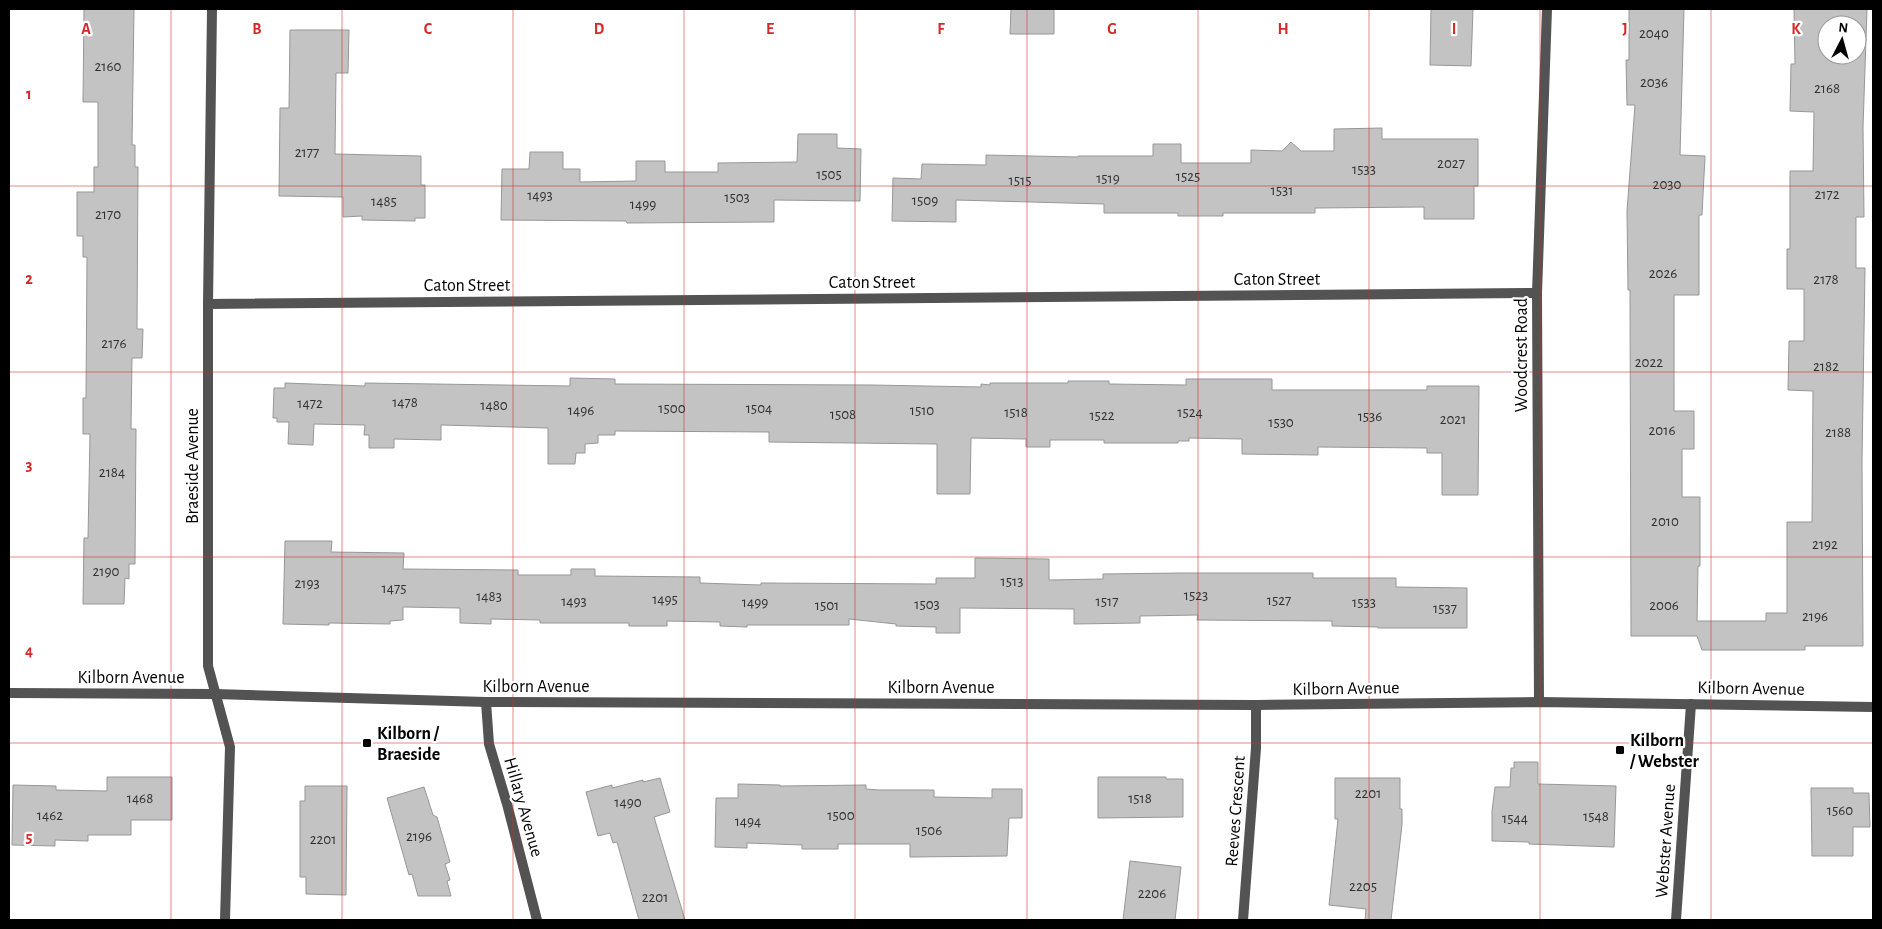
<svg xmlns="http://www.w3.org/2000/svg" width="1882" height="929" font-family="'Alegreya Sans',sans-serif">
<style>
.building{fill:#c3c3c3;stroke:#979797;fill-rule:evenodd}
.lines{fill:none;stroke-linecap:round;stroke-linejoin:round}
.minor{stroke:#535353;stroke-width:10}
.tertiary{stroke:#535353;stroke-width:10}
.grid{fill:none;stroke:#d62828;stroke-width:1;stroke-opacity:0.55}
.poi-dot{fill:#000;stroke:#fff;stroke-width:2}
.labels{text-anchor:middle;stroke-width:4.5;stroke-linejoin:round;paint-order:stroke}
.number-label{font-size:15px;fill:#313131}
.street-label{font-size:18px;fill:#000;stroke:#fff}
.poi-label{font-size:18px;font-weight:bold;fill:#000;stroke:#fff;text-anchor:start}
.grid-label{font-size:16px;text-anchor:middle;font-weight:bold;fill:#d62828;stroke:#fff;stroke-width:4.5;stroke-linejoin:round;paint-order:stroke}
</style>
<rect width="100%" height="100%" fill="#fff"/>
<path class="building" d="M 84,9 L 134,9 L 132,145 L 135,145 L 135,167 L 138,167 L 137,329 L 143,329 L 142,358 L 132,358 L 131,429 L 136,429 L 135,564 L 129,564 L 129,579 L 125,578 L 124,604 L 83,604 L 84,538 L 88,538 L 90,434 L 83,434 L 83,398 L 86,398 L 87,257 L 83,257 L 83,236 L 77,236 L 77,192 L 94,192 L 94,167 L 98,167 L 98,102 L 83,102 Z
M 1011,9 L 1054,9 L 1054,34 L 1010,34 Z
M 1431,9 L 1473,9 L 1471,66 L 1430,65 Z
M 1629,9 L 1684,9 L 1680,155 L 1705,156 L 1702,215 L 1699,215 L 1699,295 L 1674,295 L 1674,411 L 1694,411 L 1694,449 L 1682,449 L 1682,497 L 1700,497 L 1700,566 L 1698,566 L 1697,621 L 1766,621 L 1766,613 L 1787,613 L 1787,522 L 1812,522 L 1813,391 L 1788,390 L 1789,341 L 1804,341 L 1804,289 L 1787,289 L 1787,249 L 1790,249 L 1790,171 L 1813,171 L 1814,112 L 1790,111 L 1791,64 L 1795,64 L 1794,9 L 1867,9 L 1863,127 L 1864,217 L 1856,217 L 1856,268 L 1865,268 L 1862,461 L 1863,646 L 1805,646 L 1805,650 L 1702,650 L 1697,636 L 1631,636 L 1630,290 L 1628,290 L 1627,211 L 1635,105 L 1627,105 L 1626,60 L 1629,60 ZM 1827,25 L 1857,25 L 1857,55 L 1827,55 Z
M 290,30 L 349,30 L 348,73 L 336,73 L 335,154 L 421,156 L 421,185 L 425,185 L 425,218 L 415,218 L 415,221 L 362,220 L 362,216 L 343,217 L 343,197 L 279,196 L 280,108 L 289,108 Z
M 1382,128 L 1382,139 L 1478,139 L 1478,186 L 1474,186 L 1474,219 L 1424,219 L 1424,207 L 1315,208 L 1315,213 L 1223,213 L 1223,216 L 1178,216 L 1178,213 L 1104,213 L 1104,204 L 956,200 L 956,222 L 892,221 L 893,178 L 921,179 L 922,164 L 986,165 L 986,155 L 1078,157 L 1078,156 L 1153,156 L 1153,144 L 1181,144 L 1181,163 L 1251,163 L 1251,150 L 1282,151 L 1291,142 L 1301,151 L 1334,151 L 1334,129 Z
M 798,134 L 837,134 L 837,148 L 861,149 L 860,201 L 774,200 L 774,222 L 627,223 L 626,221 L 501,220 L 502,169 L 529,169 L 530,152 L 563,152 L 563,169 L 580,169 L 580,182 L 636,181 L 636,161 L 665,161 L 665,172 L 718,172 L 718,163 L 797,162 Z
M 570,378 L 615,379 L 615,384 L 871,385 L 981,387 L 981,384 L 990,385 L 990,383 L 1068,383 L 1068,381 L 1109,381 L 1109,384 L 1186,385 L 1186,379 L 1272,379 L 1272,390 L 1427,390 L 1427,386 L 1479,386 L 1478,495 L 1442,495 L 1442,453 L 1427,453 L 1427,448 L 1318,447 L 1318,455 L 1242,454 L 1242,439 L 1189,438 L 1189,441 L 1178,441 L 1178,443 L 1104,443 L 1104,440 L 1050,440 L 1050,447 L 1026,447 L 1026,439 L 971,438 L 970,494 L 937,494 L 937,444 L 769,442 L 769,432 L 615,431 L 615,435 L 598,435 L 598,443 L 585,444 L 585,453 L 576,453 L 575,464 L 548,464 L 548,428 L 441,425 L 441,440 L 394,439 L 394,448 L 369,448 L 369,435 L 364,435 L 365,425 L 314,424 L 313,445 L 288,444 L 289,422 L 277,422 L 277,418 L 273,418 L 274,388 L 285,388 L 285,383 L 365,386 L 365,383 L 570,386 Z
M 285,541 L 332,541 L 331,552 L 404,553 L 403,569 L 518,570 L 518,575 L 571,575 L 571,569 L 595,569 L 595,576 L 700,577 L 700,583 L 761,585 L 761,583 L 936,584 L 936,578 L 975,578 L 975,558 L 1049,559 L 1049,580 L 1103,579 L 1103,574 L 1180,573 L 1313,573 L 1313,578 L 1396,578 L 1396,587 L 1467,588 L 1467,628 L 1378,628 L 1378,627 L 1332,626 L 1332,621 L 1197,620 L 1198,615 L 1140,616 L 1140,623 L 1074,624 L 1074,609 L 960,608 L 960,633 L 936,633 L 936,627 L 896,626 L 896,624 L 849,619 L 849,625 L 747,625 L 747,627 L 720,626 L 720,622 L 667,621 L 667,626 L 629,626 L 629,623 L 540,623 L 540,620 L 491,619 L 491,624 L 460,623 L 460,608 L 403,607 L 403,620 L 390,621 L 390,624 L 329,623 L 329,625 L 283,624 Z
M 1514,762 L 1538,762 L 1538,784 L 1616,786 L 1614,847 L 1529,844 L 1529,842 L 1492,841 L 1492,811 L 1495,787 L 1510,787 L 1511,768 L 1514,768 Z
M 107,777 L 172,777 L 172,820 L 131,820 L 131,835 L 88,835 L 88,841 L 55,840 L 55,846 L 12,845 L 13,785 L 56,786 L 56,790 L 107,791 Z
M 1098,777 L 1166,777 L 1166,779 L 1183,779 L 1183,817 L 1098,818 Z
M 660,778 L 670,812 L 654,817 L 685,920 L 639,920 L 617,842 L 613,843 L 610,833 L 598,836 L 586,792 L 612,785 L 612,788 L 643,780 L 643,782 Z
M 1335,778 L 1400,778 L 1400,809 L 1402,809 L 1402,825 L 1391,920 L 1365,920 L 1366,909 L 1329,905 L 1338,819 L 1335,819 Z
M 738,784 L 780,785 L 780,786 L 866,785 L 866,789 L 879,790 L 934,790 L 934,797 L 992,798 L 992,789 L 1022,789 L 1022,818 L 1009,818 L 1007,856 L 910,857 L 910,844 L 838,844 L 838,849 L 802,849 L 802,845 L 747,843 L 747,848 L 715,847 L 716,798 L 738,798 Z
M 305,786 L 347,786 L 346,895 L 306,894 L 306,877 L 300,877 L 300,801 L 305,801 Z
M 424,787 L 433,815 L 437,817 L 450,862 L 445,864 L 450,880 L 447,881 L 451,896 L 418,896 L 412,874 L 409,875 L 387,798 Z
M 1811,788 L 1853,788 L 1853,793 L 1869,793 L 1870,827 L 1853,827 L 1853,856 L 1812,856 Z
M 1130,861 L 1181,867 L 1175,920 L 1123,920 Z"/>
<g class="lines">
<path class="minor" d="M 212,9 L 208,304 L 208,666 L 230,747 L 225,920
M 208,304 L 1537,293
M 486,702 L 489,744 L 507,804 L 537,920
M 1539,702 L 1537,293 L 1547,9
M 1243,920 L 1256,748 L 1256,705
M 1676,920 L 1691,704"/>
<path class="tertiary" d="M 9,693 L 215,694 L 486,702 L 1256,705 L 1539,702 L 1873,707"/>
</g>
<path class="grid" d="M 171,9 L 171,920M 342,9 L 342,920M 513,9 L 513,920M 684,9 L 684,920M 855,9 L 855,920M 1027,9 L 1027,920M 1198,9 L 1198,920M 1369,9 L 1369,920M 1540,9 L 1540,920M 1711,9 L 1711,920M 9,186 L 1873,186M 9,372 L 1873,372M 9,557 L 1873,557M 9,743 L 1873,743"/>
<g class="poi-dot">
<rect x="362" y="738" width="10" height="10" rx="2.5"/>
<rect x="1615" y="745" width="10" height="10" rx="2.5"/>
</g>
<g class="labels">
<g class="number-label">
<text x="1654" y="38">2040</text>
<text x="108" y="71">2160</text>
<text x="1654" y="87">2036</text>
<text x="1827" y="93">2168</text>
<text x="307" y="157">2177</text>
<text x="1451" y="168">2027</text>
<text x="1364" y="174">1533</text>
<text x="829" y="179">1505</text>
<text x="1188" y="181">1525</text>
<text x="1108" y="183">1519</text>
<text x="1020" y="185">1515</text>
<text x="1667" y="189">2030</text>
<text x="1282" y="195">1531</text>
<text x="1827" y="199">2172</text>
<text x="540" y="200">1493</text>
<text x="737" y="202">1503</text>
<text x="925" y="205">1509</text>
<text x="384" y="206">1485</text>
<text x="643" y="209">1499</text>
<text x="108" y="219">2170</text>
<text x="1663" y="278">2026</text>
<text x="1826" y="284">2178</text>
<text x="114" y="348">2176</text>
<text x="1649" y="367">2022</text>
<text x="1826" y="371">2182</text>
<text x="405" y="407">1478</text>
<text x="310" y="408">1472</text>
<text x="494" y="410">1480</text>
<text x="672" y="413">1500</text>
<text x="759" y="413">1504</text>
<text x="581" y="415">1496</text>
<text x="922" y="415">1510</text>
<text x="1016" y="417">1518</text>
<text x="1190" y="417">1524</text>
<text x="843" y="419">1508</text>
<text x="1102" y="420">1522</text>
<text x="1370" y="421">1536</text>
<text x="1453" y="424">2021</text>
<text x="1281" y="427">1530</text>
<text x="1662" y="435">2016</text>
<text x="1838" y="437">2188</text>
<text x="112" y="477">2184</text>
<text x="1665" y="526">2010</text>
<text x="1825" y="549">2192</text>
<text x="106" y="576">2190</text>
<text x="1012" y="586">1513</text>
<text x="307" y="588">2193</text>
<text x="394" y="593">1475</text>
<text x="1196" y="600">1523</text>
<text x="489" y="601">1483</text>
<text x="665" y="604">1495</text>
<text x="1279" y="605">1527</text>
<text x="574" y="606">1493</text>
<text x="1107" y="606">1517</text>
<text x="755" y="607">1499</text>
<text x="1364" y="607">1533</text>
<text x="927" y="609">1503</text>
<text x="827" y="610">1501</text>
<text x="1664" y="610">2006</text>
<text x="1445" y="613">1537</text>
<text x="1815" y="621">2196</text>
<text x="1368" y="798">2201</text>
<text x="140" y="803">1468</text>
<text x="1140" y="803">1518</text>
<text x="628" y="807">1490</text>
<text x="1840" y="815">1560</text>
<text x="50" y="820">1462</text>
<text x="841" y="820">1500</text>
<text x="1596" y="821">1548</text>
<text x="1515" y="823">1544</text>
<text x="748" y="826">1494</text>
<text x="929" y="835">1506</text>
<text x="419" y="841">2196</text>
<text x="323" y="844">2201</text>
<text x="1363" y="891">2205</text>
<text x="1152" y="898">2206</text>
<text x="655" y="902">2201</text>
</g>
<g class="street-label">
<text x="1277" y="285">Caton Street</text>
<text x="872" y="288">Caton Street</text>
<text x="467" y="291">Caton Street</text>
<text transform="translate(1521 355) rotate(-90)" y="6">Woodcrest Road</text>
<text transform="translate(192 466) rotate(-90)" y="6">Braeside Avenue</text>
<text x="131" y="683">Kilborn Avenue</text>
<text x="536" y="692">Kilborn Avenue</text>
<text x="941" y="693">Kilborn Avenue</text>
<text transform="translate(1346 688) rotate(-1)" y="6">Kilborn Avenue</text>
<text transform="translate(1751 688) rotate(1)" y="6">Kilborn Avenue</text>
<text transform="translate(524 807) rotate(74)" y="6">Hillary Avenue</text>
<text transform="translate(1235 811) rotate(-86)" y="6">Reeves Crescent</text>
<text transform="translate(1665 841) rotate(-86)" y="6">Webster Avenue</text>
</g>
<g class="poi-label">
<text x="377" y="739">Kilborn /<tspan x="377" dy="21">Braeside</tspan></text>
<text x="1630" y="746">Kilborn<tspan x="1630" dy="21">/ Webster</tspan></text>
</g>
</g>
<g class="grid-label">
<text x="86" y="34">A</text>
<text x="257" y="34">B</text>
<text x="428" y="34">C</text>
<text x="599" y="34">D</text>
<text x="770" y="34">E</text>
<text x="941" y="34">F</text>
<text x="1112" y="34">G</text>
<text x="1283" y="34">H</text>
<text x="1454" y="34">I</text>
<text x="1625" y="34">J</text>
<text x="1796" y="34">K</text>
<text x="29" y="99">1</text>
<text x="29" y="284">2</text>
<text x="29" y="470">3</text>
<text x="29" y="656">4</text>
<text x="29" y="842">5</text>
</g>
<rect width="1882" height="929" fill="none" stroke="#000000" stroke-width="20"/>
<g transform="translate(1842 40) rotate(6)"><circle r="24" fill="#ffffff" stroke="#999999"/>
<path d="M0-4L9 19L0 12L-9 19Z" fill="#000000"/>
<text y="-8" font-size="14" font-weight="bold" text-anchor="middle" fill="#000000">N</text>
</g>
</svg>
